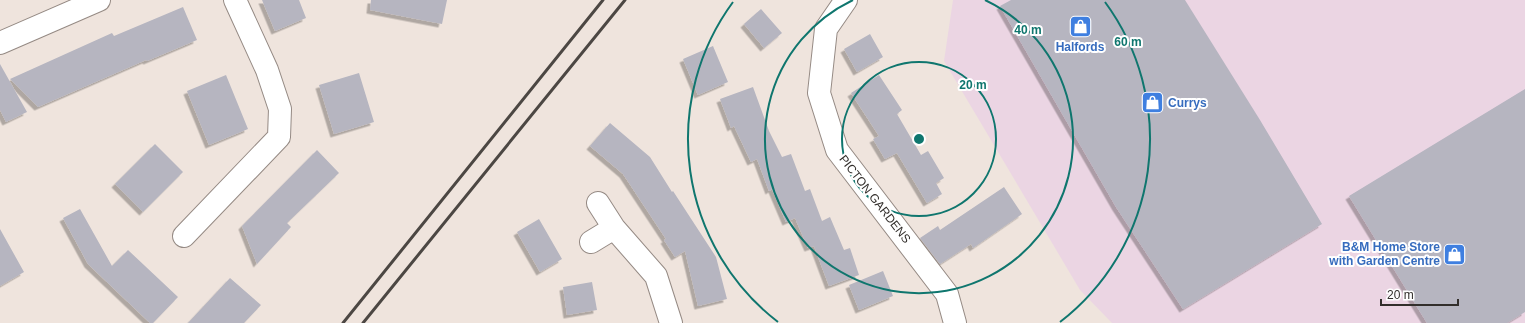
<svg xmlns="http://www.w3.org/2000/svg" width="1525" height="323" font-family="Helvetica,sans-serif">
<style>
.commercial{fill:#ebd5e3}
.building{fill:#b6b5c0;filter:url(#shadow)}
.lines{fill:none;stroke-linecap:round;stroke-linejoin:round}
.street-casing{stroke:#958a84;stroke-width:24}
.street{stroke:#fff;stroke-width:22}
.rail{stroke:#4c4743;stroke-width:3}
.ring{fill:none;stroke:#0f766e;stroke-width:2}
.labels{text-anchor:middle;stroke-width:4;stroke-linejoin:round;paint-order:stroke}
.shop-label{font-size:12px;font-weight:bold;fill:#366cbe;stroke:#fff}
.street-label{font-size:12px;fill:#322e2b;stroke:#fff}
.centre{fill:#0f766e;stroke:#fff;stroke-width:2}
.ring-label{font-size:12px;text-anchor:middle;font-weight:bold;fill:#0f766e;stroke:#fff;stroke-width:4;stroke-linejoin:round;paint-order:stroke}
</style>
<defs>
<filter id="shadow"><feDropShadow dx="-3.5" dy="3.5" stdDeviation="0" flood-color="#0004"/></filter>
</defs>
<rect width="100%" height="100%" fill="#efe4dd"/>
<path class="commercial" d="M 953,0 L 1525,0 L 1525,323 L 1112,323 L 1080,290 L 944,61 Z"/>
<path class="building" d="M 262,0 L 299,0 L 306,18 L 275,31 Z
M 371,0 L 447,0 L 442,24 L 370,10 Z
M 1011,0 L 1185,0 L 1260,120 L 1322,224 L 1183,309 L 1116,207 L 1000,6 Z
M 183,7 L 197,40 L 147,61 L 146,60 L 38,107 L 10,79 L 112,33 L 114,36 Z
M 761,9 L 782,33 L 764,48 L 744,24 Z
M 870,34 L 883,57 L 857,72 L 844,49 Z
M 713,46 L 728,82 L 698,95 L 683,59 Z
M 0,64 L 27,112 L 6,122 L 0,110 Z
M 359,73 L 374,122 L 334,134 L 319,85 Z
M 226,75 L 248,129 L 209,145 L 187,91 Z
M 879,75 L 902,110 L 897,114 L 921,155 L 928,151 L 944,178 L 936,183 L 942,194 L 927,203 L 897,153 L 885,159 L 873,139 L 879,136 L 851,93 Z
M 753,87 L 769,131 L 782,157 L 791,154 L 805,191 L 810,189 L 822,221 L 830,217 L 844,250 L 850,248 L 859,275 L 829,286 L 814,246 L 808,248 L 795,218 L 786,222 L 772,189 L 769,191 L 757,159 L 751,162 L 734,126 L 731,128 L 720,99 Z
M 1525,89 L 1525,312 L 1507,323 L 1427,323 L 1349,196 Z
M 610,123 L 650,157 L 672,192 L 673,191 L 716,257 L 727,299 L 698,306 L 685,251 L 675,257 L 664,240 L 666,239 L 623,174 L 590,146 Z
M 155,144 L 183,172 L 143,212 L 115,184 Z
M 317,150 L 339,173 L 287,223 L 291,227 L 257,264 L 242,226 Z
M 1004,187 L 1022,214 L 973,248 L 971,244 L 940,264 L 920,238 L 938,226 L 940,230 Z
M 80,209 L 112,266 L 128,250 L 178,297 L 153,323 L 150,323 L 88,264 L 63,218 Z
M 539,219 L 562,259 L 540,272 L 517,232 Z
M 0,229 L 24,272 L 0,286 Z
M 883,271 L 893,296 L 859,310 L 849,285 Z
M 230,278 L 261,305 L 244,323 L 188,323 Z
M 592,282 L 597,310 L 567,315 L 563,287 Z"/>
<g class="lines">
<defs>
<path id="street" d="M 846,0 L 826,29 L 819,93 L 837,150 L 947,294 L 955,323
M 0,43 L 99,0
M 598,203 L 614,228 L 656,276 L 671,323
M 184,236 L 279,137 L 280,109 L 267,70 L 235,0
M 591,242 L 614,228"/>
</defs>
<use href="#street" class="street-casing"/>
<use href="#street" class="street"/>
<path class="rail" d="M 343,323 L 603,0
M 363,323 L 625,0"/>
</g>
<g class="ring">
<circle cx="919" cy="139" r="77"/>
<path d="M985 0A154 154 0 1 1 853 0"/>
<path d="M778 322A231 231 0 0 1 733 2M1105 2A231 231 0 0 1 1060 322"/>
</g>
<defs>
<symbol id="shop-square" viewBox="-11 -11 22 22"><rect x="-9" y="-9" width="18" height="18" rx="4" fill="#3f7fe0" stroke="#fff"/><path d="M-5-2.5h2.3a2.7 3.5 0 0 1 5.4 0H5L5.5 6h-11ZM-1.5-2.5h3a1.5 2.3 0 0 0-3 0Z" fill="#fff"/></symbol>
</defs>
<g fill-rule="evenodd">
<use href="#shop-square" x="1068" y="14" width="25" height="25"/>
<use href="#shop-square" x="1140" y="90" width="25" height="25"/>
<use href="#shop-square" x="1442" y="242" width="25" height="25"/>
</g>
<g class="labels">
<g class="shop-label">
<text x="1080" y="51">Halfords</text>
<text x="1168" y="107" text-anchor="start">Currys</text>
<text x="1440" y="251" text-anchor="end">B&amp;M Home Store<tspan x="1440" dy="14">with Garden Centre</tspan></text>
</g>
<g class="street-label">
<text transform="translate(875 199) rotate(52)" y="4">PICTON GARDENS</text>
</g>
</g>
<circle cx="919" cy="139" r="6" class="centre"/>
<g class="ring-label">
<text x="1028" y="34">40 m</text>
<text x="1128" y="46">60 m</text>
<text x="973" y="89">20 m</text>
</g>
<path d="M1381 299v6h77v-6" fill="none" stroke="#322e2b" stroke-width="2"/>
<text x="1387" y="299" font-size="12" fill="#322e2b" stroke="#ffffff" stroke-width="3" paint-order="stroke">20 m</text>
</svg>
